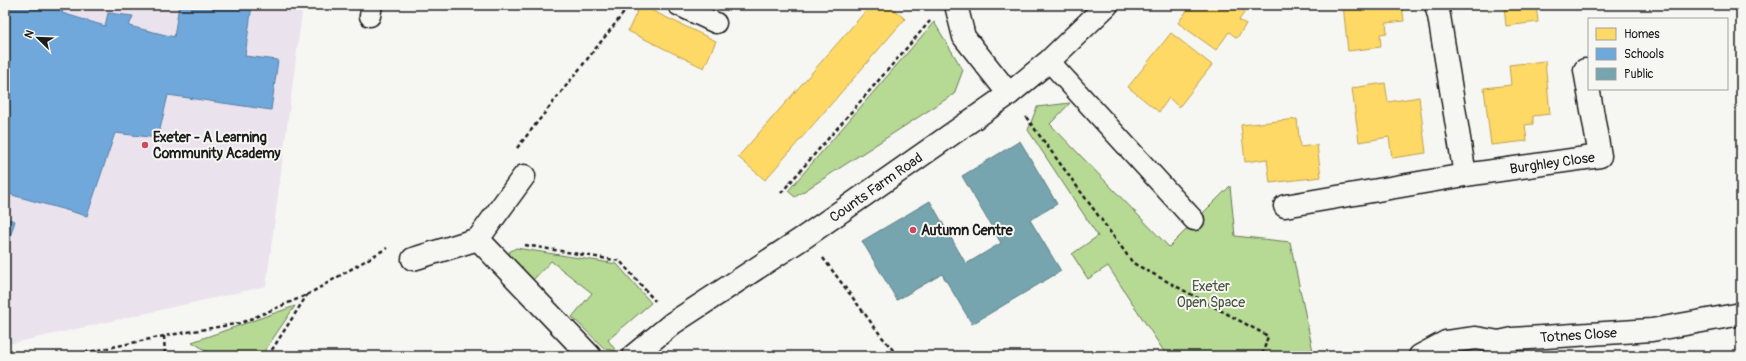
<svg xmlns="http://www.w3.org/2000/svg" width="1746" height="361" font-family="Pangolin,sans-serif">
<style>
.built{fill:#eae2ed}
.green{fill:#b6d993;stroke:#697a58}
.homes{fill:#ffd966;stroke:#bba050}
.schools{fill:#6fa8dc;stroke:#567ea2}
.public{fill:#76a5af;stroke:#5b7c83}
.lines{fill:none;stroke-linecap:round;stroke-linejoin:round}
.lane-casing{stroke:#1c1c1c;stroke-width:23}
.street-casing{stroke:#1c1c1c;stroke-width:25}
.path{stroke:#1c1c1c;stroke-width:2.5;stroke-dasharray:4 3;stroke-linecap:butt}
.lane{stroke:#f6f6f2;stroke-width:20}
.street{stroke:#f6f6f2;stroke-width:22}
.poi-dot{fill:#d1495b;stroke:#f6f6f2;stroke-width:1.5}
.labels{text-anchor:middle;stroke-width:4;stroke-linejoin:round;paint-order:stroke}
.poi-label{font-size:14px;font-weight:bold;fill:#1c1c1c;stroke:#f6f6f2;text-anchor:start}
.street-label{font-size:14px;fill:#1c1c1c;stroke:#f6f6f2}
.park-label{font-size:14px;fill:#4a5540;stroke:#f6f6f2}
</style>
<rect width="100%" height="100%" fill="#f6f6f2"/>
<filter id="ink" filterUnits="userSpaceOnUse"><feTurbulence type="fractalNoise" baseFrequency=".025" numOctaves="2"/><feDisplacementMap in="SourceGraphic" scale="8" xChannelSelector="R" yChannelSelector="G"/><feConvolveMatrix kernelMatrix="1 2 1 2 8 2 1 2 1" color-interpolation-filters="sRGB"/></filter>
<g filter="url(#ink)">
<path class="built" d="M 5,5 L 303,5 L 266,286 L 5,345 Z"/>
<path class="green" d="M 934,22 L 963,70 L 954,94 L 795,197 L 788,191 Z
M 1070,103 L 1050,124 L 1169,247 L 1230,186 L 1235,236 L 1290,242 L 1314,356 L 1167,356 L 1108,266 L 1088,279 L 1072,254 L 1098,236 L 1028,130 L 1037,107 Z
M 516,248 L 617,264 L 651,303 L 608,340 L 616,351 L 605,349 L 572,317 L 592,293 L 551,261 L 532,281 L 511,261 L 509,252 Z
M 295,306 L 261,356 L 215,356 L 192,342 Z"/>
<path class="homes" d="M 640,5 L 716,41 L 704,68 L 628,31 Z
M 871,5 L 889,5 L 905,19 L 765,180 L 738,157 Z
M 1191,5 L 1208,5 L 1212,8 L 1214,5 L 1250,5 L 1239,20 L 1246,24 L 1237,38 L 1229,32 L 1216,50 L 1178,23 Z
M 1343,5 L 1402,5 L 1404,21 L 1386,23 L 1387,33 L 1380,34 L 1381,47 L 1348,51 Z
M 1472,5 L 1536,5 L 1538,22 L 1506,26 L 1504,6 L 1472,9 Z
M 1171,33 L 1212,65 L 1179,107 L 1169,98 L 1159,112 L 1128,87 Z
M 1545,61 L 1550,114 L 1533,116 L 1533,124 L 1525,125 L 1527,141 L 1491,145 L 1484,88 L 1511,85 L 1509,65 Z
M 1385,83 L 1388,102 L 1419,97 L 1426,153 L 1392,158 L 1389,137 L 1359,142 L 1352,88 Z
M 1297,119 L 1300,147 L 1317,145 L 1321,177 L 1270,183 L 1267,159 L 1245,162 L 1241,125 Z"/>
<path class="schools" d="M 9,5 L 65,5 L 62,13 L 105,26 L 108,13 L 133,16 L 129,26 L 174,37 L 179,5 L 252,5 L 245,56 L 278,60 L 271,110 L 168,95 L 158,138 L 115,133 L 87,216 L 5,193 L 5,13 L 7,14 Z
M 5,218 L 15,221 L 5,253 Z"/>
<path class="public" d="M 1020,141 L 1057,204 L 1030,220 L 1061,271 L 972,324 L 942,274 L 897,300 L 862,241 L 930,201 L 966,264 L 1001,243 L 962,176 Z"/>
<g class="lines">
<defs>
<path id="lane" d="M 678,5 L 716,23
M 370,16 L 372,5
M 1049,61 L 1194,220"/>
<g id="street">
<path d="M 956,5 L 964,37 L 1009,94"/>
<path id="s1" d="M 1465,175 L 1600,156 L 1585,70"/>
<path d="M 1285,206 L 1465,175 L 1439,16 L 1436,5"/>
<path d="M 478,239 L 590,356"/>
<path d="M 413,259 L 478,239 L 524,176"/>
<path id="s2" d="M 633,356 L 673,323 L 806,236 L 1009,94 L 1049,61 L 1107,5"/>
<path id="s3" d="M 1420,356 L 1446,342 L 1476,338 L 1499,342 L 1513,339 L 1652,330 L 1741,314"/>
</g>
</defs>
<use href="#lane" class="lane-casing"/>
<use href="#street" class="street-casing"/>
<path class="path" d="M 1026,117 L 1133,263 L 1268,336 L 1262,356
M 517,148 L 630,5
M 781,193 L 930,21
M 525,245 L 620,261 L 655,301
M 823,258 L 882,337 L 898,356
M 164,336 L 165,356
M 71,356 L 164,336 L 241,323 L 307,295 L 387,248
M 268,356 L 307,295
M 1363,356 L 1392,355"/>
<use href="#lane" class="lane"/>
<use href="#street" class="street"/>
</g>
</g>
<g class="poi-dot">
<circle cx="145" cy="145" r="4"/>
<circle cx="913" cy="230" r="4"/>
</g>
<g class="labels">
<g class="poi-label">
<text x="153" y="142">Exeter - A Learning<tspan x="153" dy="16">Community Academy</tspan></text>
<text x="921" y="235">Autumn Centre</text>
</g>
<g class="street-label">
<text dy="5" stroke="none"><textPath href="#s1" startOffset="88">Burghley Close</textPath></text>
<text dy="5" stroke="none"><textPath href="#s2" startOffset="296">Counts Farm Road</textPath></text>
<text dy="5" stroke="none"><textPath href="#s3" startOffset="163">Totnes Close</textPath></text>
</g>
<g class="park-label">
<text x="1211" y="291">Exeter<tspan x="1211" dy="16">Open Space</tspan></text>
</g>
</g>
<rect width="1746" height="361" fill="none" stroke="#f6f6f2" stroke-width="20"/>
<rect x="10" y="10" width="1726" height="341" fill="none" stroke="#1c1c1c" stroke-width="1.5" filter="url(#ink)"/>
<rect x="1588" y="18" width="140" height="72" fill="#f6f6f2" stroke="#9f9f9c"/>
<rect x="1596" y="28" width="20" height="12" fill="#ffd966" stroke="#9f9f9c"/>
<text x="1624" y="38" font-size="12" fill="#1c1c1c">Homes</text>
<rect x="1596" y="48" width="20" height="12" fill="#6fa8dc" stroke="#9f9f9c"/>
<text x="1624" y="58" font-size="12" fill="#1c1c1c">Schools</text>
<rect x="1596" y="68" width="20" height="12" fill="#76a5af" stroke="#9f9f9c"/>
<text x="1624" y="78" font-size="12" fill="#1c1c1c">Public</text>
<g transform="translate(38 38) rotate(293)" stroke="#f6f6f2" stroke-width="3" paint-order="stroke">
<path d="M0-3L7 15L0 10L-7 15Z" fill="#1c1c1c"/>
<text y="-6" font-size="11" font-weight="bold" text-anchor="middle" fill="#1c1c1c">N</text>
</g>
</svg>
